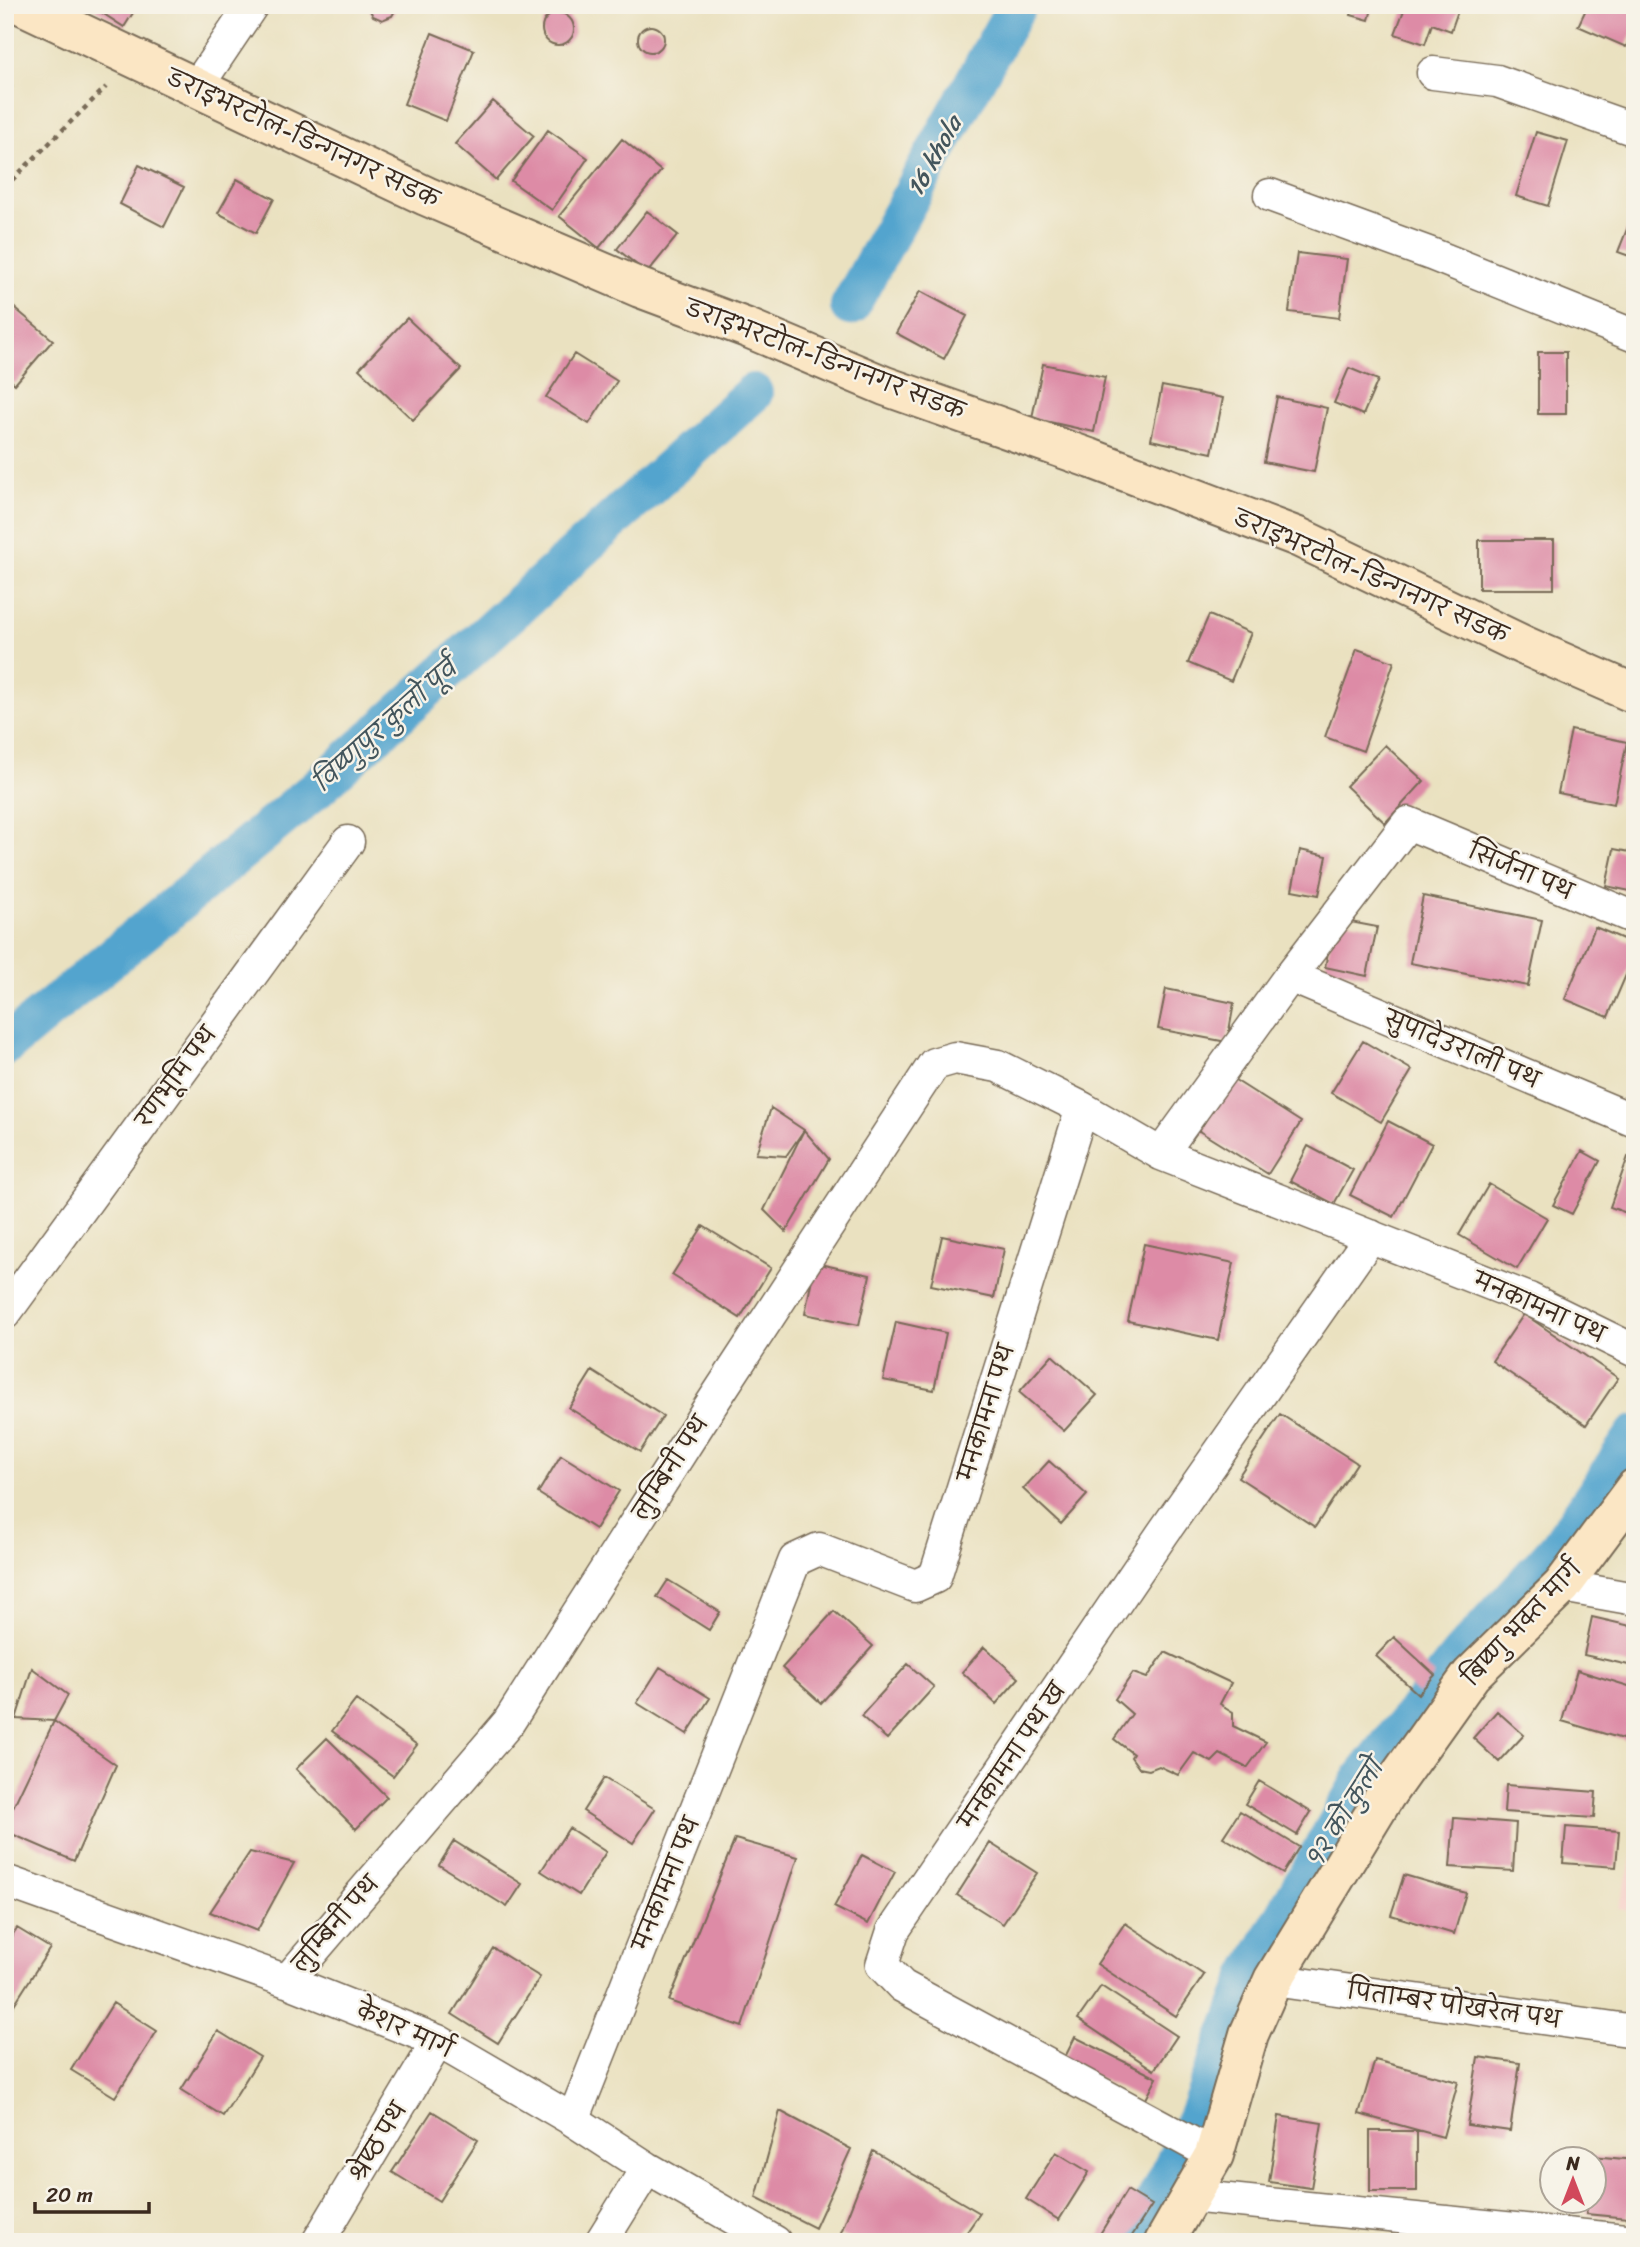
<svg xmlns="http://www.w3.org/2000/svg" width="1640" height="2247" font-family="Sriracha,'Playpen Sans Deva',sans-serif">
<style>
.built{fill:#f7d0c9}
.lines{fill:none;stroke-linecap:round;stroke-linejoin:round}
.canal{stroke:#53a4ce;stroke-width:40}
.building{fill:#dd8ba6}
.street-casing{stroke:#786a57;stroke-width:35}
.secondary-casing{stroke:#786a57;stroke-width:42}
.path{stroke:#786a57;stroke-width:4.5;stroke-dasharray:5 5;stroke-linecap:butt}
.street{stroke:#fff;stroke-width:32}
.secondary{stroke:#fbe6c4;stroke-width:38}
.labels{text-anchor:middle;stroke-width:5;stroke-linejoin:round;paint-order:stroke}
.street-label{font-size:23px;fill:#3b2a1e;stroke:#f7f3e8}
.water-label{font-size:24px;font-style:italic;fill:#43555c;stroke:#f7f3e8}
</style>
<rect width="100%" height="100%" fill="#f7f3e8"/>
<filter id="ink" filterUnits="userSpaceOnUse"><feTurbulence type="fractalNoise" baseFrequency=".0143" numOctaves="2"/><feDisplacementMap in="SourceGraphic" scale="14" xChannelSelector="R" yChannelSelector="G"/><feConvolveMatrix kernelMatrix="1 2 1 2 8 2 1 2 1" color-interpolation-filters="sRGB"/></filter>
<filter id="wash" filterUnits="userSpaceOnUse"><feTurbulence type="fractalNoise" baseFrequency=".00686" numOctaves="4" result="noise"/><feDisplacementMap in="SourceGraphic" scale="28" xChannelSelector="R" yChannelSelector="G"/><feGaussianBlur stdDeviation="1.57" result="paint"/><feColorMatrix in="noise" values="0 0 0 0 0 0 0 0 0 0 0 0 0 0 0 0 0 1.4 0 .05"/><feComposite in="paint" operator="in"/></filter>
<g filter="url(#wash)">
<rect width="100%" height="100%" fill="#eae1c0"/>
<path class="built" d="M 1635,1845 L 1635,1912 L 1619,1909 Z"/>
<g class="lines">
<path class="canal" d="M 850,306 L 1017,5
M 5,1046 L 315,790 L 753,393
M 1135,2242 L 1197,2118 L 1251,1975 L 1363,1778 L 1460,1656 L 1559,1547 L 1635,1435"/>
</g>
<g id="blocks">
<path class="building" d="M 90,5 L 138,5 L 124,27 Z
M 367,5 L 398,5 L 392,16 L 382,20 L 373,16 Z
M 1354,5 L 1373,5 L 1369,20 L 1351,15 Z
M 1406,5 L 1460,5 L 1451,31 L 1432,24 L 1425,44 L 1395,34 Z
M 1588,5 L 1635,5 L 1635,27 L 1626,47 L 1578,26 Z
M542 29a16 16 0 1 1 32 0a16 16 0 1 1-32 0Z
M638 39a13 13 0 1 1 26 0a13 13 0 1 1-26 0Z
M 432,33 L 474,50 L 446,121 L 404,104 Z
M 5,79 L 12,87 L 5,93 Z
M 493,101 L 534,136 L 496,180 L 455,144 Z
M 548,130 L 588,158 L 552,210 L 511,181 Z
M 1536,132 L 1568,141 L 1548,206 L 1516,196 Z
M 622,139 L 661,171 L 599,248 L 559,216 Z
M 139,165 L 184,187 L 164,227 L 120,204 Z
M 237,179 L 274,199 L 256,233 L 218,213 Z
M 1635,209 L 1635,258 L 1618,252 Z
M 647,211 L 678,235 L 647,273 L 617,249 Z
M 1297,253 L 1347,259 L 1339,318 L 1289,312 Z
M 920,291 L 967,316 L 944,359 L 896,333 Z
M 5,300 L 53,340 L 15,384 L 5,376 Z
M 407,318 L 461,369 L 413,420 L 359,369 Z
M 1538,352 L 1566,352 L 1566,414 L 1538,414 Z
M 574,354 L 617,381 L 589,424 L 546,397 Z
M 1043,364 L 1105,377 L 1094,432 L 1032,418 Z
M 1349,368 L 1378,380 L 1363,415 L 1334,403 Z
M 1162,386 L 1223,398 L 1212,453 L 1151,440 Z
M 1277,397 L 1327,408 L 1314,472 L 1264,462 Z
M 1479,540 L 1554,540 L 1554,589 L 1479,589 Z
M 1209,615 L 1251,633 L 1231,681 L 1188,663 Z
M 1357,649 L 1394,662 L 1363,751 L 1325,737 Z
M 1571,730 L 1627,742 L 1614,804 L 1558,793 Z
M 1385,745 L 1424,781 L 1385,823 L 1346,786 Z
M 1614,849 L 1635,853 L 1635,892 L 1606,886 Z
M 1300,850 L 1327,856 L 1319,895 L 1292,890 Z
M 1423,896 L 1542,920 L 1528,986 L 1410,963 Z
M 1335,919 L 1377,927 L 1367,976 L 1325,967 Z
M 1595,927 L 1635,944 L 1635,954 L 1608,1017 L 1565,999 Z
M 1166,989 L 1234,1003 L 1227,1042 L 1158,1029 Z
M 1363,1041 L 1412,1070 L 1381,1122 L 1331,1093 Z
M 1232,1078 L 1301,1122 L 1268,1174 L 1199,1131 Z
M 771,1108 L 804,1130 L 829,1159 L 786,1232 L 764,1210 L 804,1130 L 786,1156 L 756,1154 Z
M 1388,1121 L 1432,1144 L 1394,1217 L 1350,1195 Z
M 1308,1146 L 1353,1170 L 1334,1204 L 1290,1181 Z
M 1582,1151 L 1600,1161 L 1572,1214 L 1553,1205 Z
M 1628,1157 L 1635,1159 L 1635,1216 L 1610,1207 Z
M 1489,1184 L 1547,1218 L 1517,1269 L 1459,1235 Z
M 703,1226 L 771,1268 L 740,1318 L 672,1275 Z
M 942,1236 L 1004,1249 L 994,1298 L 931,1285 Z
M 1144,1244 L 1234,1263 L 1218,1340 L 1128,1321 Z
M 815,1263 L 870,1275 L 859,1325 L 805,1314 Z
M 1524,1314 L 1618,1378 L 1586,1425 L 1492,1361 Z
M 896,1322 L 946,1333 L 934,1390 L 883,1380 Z
M 1052,1355 L 1097,1395 L 1064,1431 L 1019,1392 Z
M 592,1371 L 663,1416 L 640,1452 L 569,1408 Z
M 1280,1414 L 1357,1463 L 1315,1527 L 1238,1477 Z
M 561,1455 L 619,1491 L 595,1529 L 538,1493 Z
M 1049,1461 L 1087,1495 L 1061,1524 L 1023,1489 Z
M 668,1580 L 720,1612 L 709,1630 L 657,1597 Z
M 834,1611 L 873,1646 L 821,1703 L 782,1668 Z
M 1592,1617 L 1635,1627 L 1633,1666 L 1584,1655 Z
M 1394,1637 L 1435,1675 L 1418,1694 L 1376,1656 Z
M 984,1647 L 1019,1678 L 996,1704 L 962,1672 Z
M 1165,1652 L 1231,1683 L 1220,1704 L 1233,1712 L 1233,1726 L 1266,1742 L 1247,1768 L 1220,1754 L 1212,1762 L 1194,1753 L 1178,1775 L 1159,1766 L 1149,1770 L 1139,1768 L 1131,1757 L 1133,1754 L 1114,1739 L 1132,1714 L 1115,1699 L 1133,1673 L 1147,1678 Z
M 908,1664 L 934,1687 L 887,1739 L 861,1716 Z
M 660,1667 L 710,1698 L 687,1734 L 637,1703 Z
M 32,1668 L 68,1695 L 54,1721 L 16,1719 Z
M 1577,1670 L 1635,1688 L 1635,1721 L 1629,1741 L 1562,1721 Z
M 356,1700 L 417,1745 L 393,1776 L 332,1731 Z
M 1497,1711 L 1524,1735 L 1499,1762 L 1473,1738 Z
M 54,1721 L 116,1765 L 74,1861 L 5,1831 L 5,1824 Z
M 327,1738 L 387,1797 L 356,1829 L 296,1769 Z
M 604,1778 L 655,1809 L 633,1843 L 583,1811 Z
M 1259,1781 L 1311,1812 L 1297,1835 L 1245,1804 Z
M 1506,1785 L 1596,1792 L 1594,1818 L 1504,1812 Z
M 1240,1811 L 1299,1847 L 1283,1873 L 1223,1837 Z
M 1454,1818 L 1516,1823 L 1513,1871 L 1450,1867 Z
M 1566,1827 L 1619,1831 L 1616,1867 L 1563,1863 Z
M 569,1828 L 606,1852 L 579,1895 L 541,1871 Z
M 735,1839 L 798,1857 L 742,2027 L 669,2001 Z
M 454,1841 L 522,1884 L 507,1907 L 439,1865 Z
M 990,1843 L 1037,1873 L 1003,1924 L 957,1895 Z
M 250,1852 L 294,1863 L 257,1931 L 210,1912 Z
M 862,1855 L 895,1872 L 868,1924 L 834,1907 Z
M 1404,1875 L 1466,1893 L 1454,1934 L 1391,1915 Z
M 1125,1923 L 1204,1975 L 1176,2016 L 1097,1964 Z
M 17,1928 L 50,1948 L 10,2011 L 5,2008 L 5,1946 Z
M 493,1948 L 540,1977 L 498,2043 L 452,2014 Z
M 1101,1986 L 1177,2036 L 1154,2070 L 1078,2019 Z
M 113,2003 L 157,2031 L 115,2097 L 71,2070 Z
M 218,2031 L 260,2057 L 223,2116 L 181,2090 Z
M 1075,2037 L 1157,2078 L 1145,2101 L 1063,2061 Z
M 1478,2057 L 1520,2063 L 1510,2131 L 1467,2125 Z
M 1375,2060 L 1458,2082 L 1443,2137 L 1359,2114 Z
M 432,2111 L 478,2140 L 439,2201 L 392,2172 Z
M 780,2111 L 851,2149 L 815,2228 L 756,2198 Z
M 1279,2116 L 1322,2123 L 1311,2188 L 1269,2182 Z
M 1370,2131 L 1417,2131 L 1417,2191 L 1370,2191 Z
M 873,2151 L 980,2213 L 960,2242 L 856,2242 L 840,2235 Z
M 1056,2152 L 1089,2172 L 1059,2220 L 1026,2199 Z
M 1592,2156 L 1635,2160 L 1628,2218 L 1586,2214 L 1588,2202 L 1594,2202 L 1594,2160 L 1592,2160 Z
M 1127,2190 L 1152,2205 L 1128,2242 L 1095,2242 Z"/>
</g>
</g>
<g filter="url(#ink)">
<use href="#blocks" fill-opacity="0" stroke="#786a57" stroke-width="2"/>
<g class="lines">
<defs>
<path id="street" d="M 1433,73 L 1497,81 L 1635,130
M 196,88 L 252,5
M 1270,195 L 1431,254 L 1635,336
M 1290,976 L 1635,1121
M 1161,1154 L 1290,976 L 1408,823 L 1635,918
M 5,1313 L 348,842
M 1562,1586 L 1635,1599
M 5,1881 L 287,1981 L 438,2041 L 573,2120 L 647,2168 L 775,2242
M 1273,1980 L 1635,2031
M 287,1981 L 508,1723 L 705,1414 L 934,1064 L 955,1058 L 998,1066 L 1082,1108
M 573,2120 L 795,1560 L 819,1549 L 915,1586 L 935,1577 L 1082,1108 L 1161,1154 L 1529,1299 L 1635,1351
M 1214,2155 L 902,1986 L 882,1965 L 893,1931 L 1163,1533 L 1371,1236
M 1190,2196 L 1635,2241
M 318,2242 L 438,2041
M 601,2242 L 647,2168"/>
<path id="secondary" d="M 22,5 L 426,196 L 640,288 L 750,329 L 885,386 L 1092,459 L 1298,537 L 1523,645 L 1635,694
M 1164,2242 L 1214,2155 L 1249,2034 L 1273,1980 L 1385,1796 L 1471,1675 L 1562,1586 L 1635,1488"/>
</defs>
<use href="#street" class="street-casing"/>
<use href="#secondary" class="secondary-casing"/>
<path class="path" d="M 5,187 L 106,87"/>
<use href="#street" class="street"/>
<use href="#secondary" class="secondary"/>
</g>
</g>
<g class="labels">
<g class="street-label">
<text transform="translate(303 138) rotate(25)" y="8">डराइभरटोल-डिन्गनगर सडक</text>
<text transform="translate(825 359) rotate(21)" y="8">डराइभरटोल-डिन्गनगर सडक</text>
<text transform="translate(1371 576) rotate(24)" y="8">डराइभरटोल-डिन्गनगर सडक</text>
<text transform="translate(1521 871) rotate(23)" y="8">सिर्जना पथ</text>
<text transform="translate(1462 1049) rotate(23)" y="8">सुपादेउराली पथ</text>
<text transform="translate(176 1077) rotate(-54)" y="8">रणभूमि पथ</text>
<text transform="translate(1539 1307) rotate(24)" y="8">मनकामना पथ</text>
<text transform="translate(986 1413) rotate(-73)" y="8">मनकामना पथ</text>
<text transform="translate(670 1468) rotate(-57)" y="8">लुम्बिनी पथ</text>
<text transform="translate(1522 1623) rotate(-47)" y="8">बिष्णु भक्त मार्ग</text>
<text transform="translate(1012 1756) rotate(-56)" y="8">मनकामना पथ ख</text>
<text transform="translate(666 1884) rotate(-68)" y="8">मनकामना पथ</text>
<text transform="translate(335 1924) rotate(-49)" y="8">लुम्बिनी पथ</text>
<text transform="translate(1454 2005) rotate(8)" y="8">पिताम्बर पोखरेल पथ</text>
<text transform="translate(405 2030) rotate(24)" y="8">केशर मार्ग</text>
<text transform="translate(378 2142) rotate(-59)" y="8">श्रेष्ठ पथ</text>
</g>
<g class="water-label">
<text transform="translate(934 156) rotate(-61)" y="8">16 khola</text>
<text transform="translate(385 726) rotate(-42)" y="8">विष्णुपुर कुलो पूर्व</text>
<text transform="translate(1345 1814) rotate(-58)" y="8">१२ को कुलो</text>
</g>
</g>
<rect width="1640" height="2247" fill="none" stroke="#f7f3e8" stroke-width="28"/>
<g transform="translate(1573 2180)"><circle r="33" fill="#f7f3e8" stroke="#aca397" stroke-width="2"/>
<path d="M0-5L12 26L0 18L-12 26Z" fill="#d1495b"/>
<text y="-10" font-size="19" font-weight="bold" text-anchor="middle" fill="#3b2a1e">N</text>
</g>
<path d="M35 2202v10h114v-10" fill="none" stroke="#3b2a1e" stroke-width="3.5"/>
<text x="46" y="2202" font-size="21" fill="#3b2a1e" stroke="#f7f3e8" stroke-width="5" paint-order="stroke">20 m</text>
</svg>
